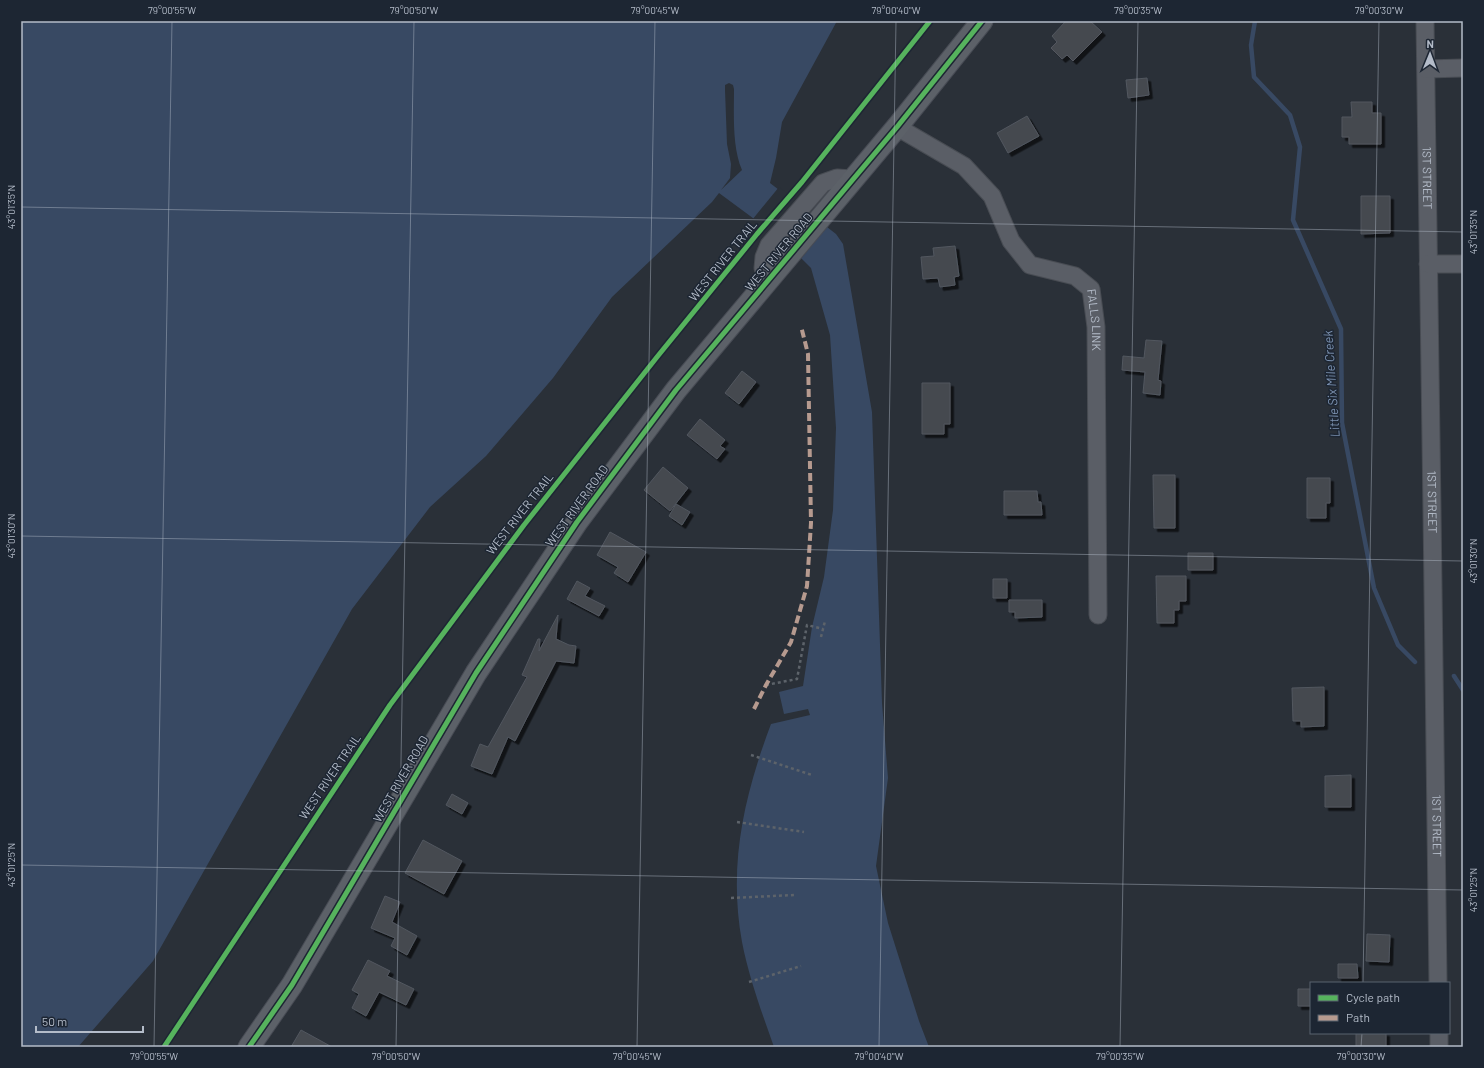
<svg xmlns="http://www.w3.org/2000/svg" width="1484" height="1068" font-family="Barlow,sans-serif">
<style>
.water{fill:#384963;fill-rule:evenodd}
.pier{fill:#2a3038}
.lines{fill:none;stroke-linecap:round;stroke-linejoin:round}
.stream{stroke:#384963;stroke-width:4.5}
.building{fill:#444950;stroke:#52575f;filter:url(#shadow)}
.minor-casing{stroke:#484c53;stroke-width:19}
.major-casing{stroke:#484c55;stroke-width:23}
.path{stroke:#5d636a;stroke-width:2.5;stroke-dasharray:3 3;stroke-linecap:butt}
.minor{stroke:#5a5e66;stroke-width:17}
.major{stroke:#5c6168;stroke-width:21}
.quiet{stroke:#b69a8f;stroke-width:4;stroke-dasharray:8 4;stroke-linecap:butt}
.cycleway-casing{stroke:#1d2633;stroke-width:8}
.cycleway{stroke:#56b35d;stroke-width:5}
.ticks{fill:none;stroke:#b4bcc9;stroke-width:1;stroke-opacity:0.45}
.labels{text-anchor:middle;stroke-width:3;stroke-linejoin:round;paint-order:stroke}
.street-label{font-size:12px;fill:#b4bcc9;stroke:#1d2633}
.water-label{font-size:13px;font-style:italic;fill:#7c92b1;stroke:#1d2633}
.neatline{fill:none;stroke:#b4bcc9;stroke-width:1.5}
.ticks-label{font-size:10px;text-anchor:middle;fill:#b4bcc9}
</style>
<defs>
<filter id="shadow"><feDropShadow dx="3.5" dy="3.5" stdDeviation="0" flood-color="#0009"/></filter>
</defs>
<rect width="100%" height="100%" fill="#2a3038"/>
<path class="water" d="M 21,21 L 837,21 L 782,122 L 776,158 L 770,183 L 836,234 L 843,244 L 872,412 L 882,703 L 888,778 L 876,866 L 888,923 L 919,1021 L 929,1047 L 774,1047 C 762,1013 749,978 742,942 C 728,865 744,796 771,724 L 810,715 L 808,709 L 784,714 L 779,692 L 803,686 L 812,627 L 824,577 L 833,510 L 836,428 L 830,335 L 811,268 L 784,241 L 719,193 L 712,202 L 612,297 L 553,378 L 486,456 L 430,507 L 352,609 L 153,961 L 78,1047 L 21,1047 ZM 729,83 L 733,85 L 734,89 C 734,114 732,147 742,170 L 721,190 L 730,178 L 731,164 L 727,144 L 725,90 L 725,85 Z"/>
<path class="pier" d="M 779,187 L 828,225 L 800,260 L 782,242 L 752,220 Z"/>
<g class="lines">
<path class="stream" d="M 1255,21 L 1251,45 L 1254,77 L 1290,115 L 1300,147 L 1293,220 L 1341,329 L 1342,423 L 1374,588 L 1398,645 L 1415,662
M 1454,676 L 1463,690"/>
</g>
<path class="building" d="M 1066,21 L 1090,21 L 1102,32 L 1073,61 L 1067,55 L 1062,59 L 1051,48 L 1057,42 L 1052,36 Z
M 1147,78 L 1149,95 L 1128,98 L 1126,80 Z
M 1351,102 L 1372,102 L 1372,113 L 1381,113 L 1381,144 L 1349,144 L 1349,137 L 1342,137 L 1342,117 L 1352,117 Z
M 1027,116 L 1039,136 L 1008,153 L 997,133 Z
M 1361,196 L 1390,196 L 1390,233 L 1361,234 Z
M 955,246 L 959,276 L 954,277 L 955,285 L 940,287 L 938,278 L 923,279 L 921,257 L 934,256 L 933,248 Z
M 1146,340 L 1162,341 L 1158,380 L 1161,381 L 1160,395 L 1143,393 L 1145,372 L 1122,370 L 1123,356 L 1144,358 Z
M 742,371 L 756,382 L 739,404 L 725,393 Z
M 922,383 L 950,383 L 950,424 L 944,424 L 944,434 L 922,434 Z
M 700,419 L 725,440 L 720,446 L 725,449 L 717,459 L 687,435 Z
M 663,467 L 688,488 L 670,511 L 644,490 Z
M 1153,475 L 1175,475 L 1175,528 L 1154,528 Z
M 1307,478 L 1330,478 L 1330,503 L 1326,503 L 1326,518 L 1307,518 Z
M 1004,491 L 1037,491 L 1038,502 L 1041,502 L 1042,515 L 1004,515 Z
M 676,504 L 690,512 L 682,525 L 669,516 Z
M 610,532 L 646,552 L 628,582 L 614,573 L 618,567 L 597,555 Z
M 1188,553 L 1213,553 L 1213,570 L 1188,570 Z
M 1156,576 L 1186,576 L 1186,601 L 1179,601 L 1179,610 L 1174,610 L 1174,623 L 1157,623 Z
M 993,579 L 1007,579 L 1007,598 L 993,598 Z
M 577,581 L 590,588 L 585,596 L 605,606 L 599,616 L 567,599 Z
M 1009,600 L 1042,600 L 1042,617 L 1015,618 L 1015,612 L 1009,612 Z
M 558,615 L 556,639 L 569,645 L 576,646 L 574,663 L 556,661 L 515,741 L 508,737 L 492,774 L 471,766 L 480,744 L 488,747 L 527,677 L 522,675 L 538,639 L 540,639 L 539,651 Z
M 1324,687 L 1324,726 L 1301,727 L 1301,721 L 1293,721 L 1292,688 Z
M 1351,775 L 1351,807 L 1325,807 L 1325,776 Z
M 452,794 L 468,803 L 462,814 L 446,805 Z
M 423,840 L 462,861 L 444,894 L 405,873 Z
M 385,896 L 400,902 L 392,922 L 417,936 L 407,955 L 391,946 L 395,938 L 371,928 Z
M 1367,934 L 1390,935 L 1389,962 L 1366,961 Z
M 368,960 L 390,971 L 387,976 L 414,989 L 406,1005 L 379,992 L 366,1016 L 352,1008 L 359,994 L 352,990 Z
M 1338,964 L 1357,964 L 1358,978 L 1338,978 Z
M 1298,989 L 1311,989 L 1311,1006 L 1298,1006 Z
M 301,1030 L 332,1047 L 291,1047 Z
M 1356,1033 L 1386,1033 L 1386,1047 L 1356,1047 Z"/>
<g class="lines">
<defs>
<g id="minor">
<path id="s1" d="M 1425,21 C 1428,342 1436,662 1438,983"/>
<path d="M 1426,69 L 1463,68"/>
<path id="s2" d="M 897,127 L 964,166 L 992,196 L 1011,241 L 1030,265 L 1075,276 L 1091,289 L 1096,327 L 1098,615"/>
<path d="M 1428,264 L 1463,264"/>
<path d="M 768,280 L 763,268 L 764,257 L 769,245 L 823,183 L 837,178 L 852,179"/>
<path d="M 1439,1033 L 1439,1047"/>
</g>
<path id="major" d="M 249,1047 L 292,985 L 476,673 L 577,522 L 676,390 L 897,127 L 982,21"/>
</defs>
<use href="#minor" class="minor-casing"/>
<use href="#major" class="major-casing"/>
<path class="path" d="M 821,637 L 825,621
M 766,685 L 797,679 L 807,625 L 823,629
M 751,755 L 812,775
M 737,822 L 804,832
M 731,898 L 794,895
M 749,982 L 801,966"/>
<use href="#minor" class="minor"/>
<use href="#major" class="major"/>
<path class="quiet" d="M 754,709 L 766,685 L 791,642 L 807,586 L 811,523 L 808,354 L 801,326"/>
<defs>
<path id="cycleway" d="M 164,1047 L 390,705 L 524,525 L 657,357 L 757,234 L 802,182 L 930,21
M 249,1047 L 292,985 L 476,673 L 577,522 L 676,390 L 897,127 L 982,21"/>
</defs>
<use href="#cycleway" class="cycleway-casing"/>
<use href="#cycleway" class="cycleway"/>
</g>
<path class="ticks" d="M 21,207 L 1463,232M 21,536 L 1463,561M 21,865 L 1463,890M 1363,983 L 1379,21M 154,1047 L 172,21M 396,1047 L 414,21M 637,1047 L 655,21M 879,1047 L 896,21M 1120,1047 L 1138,21M 1361,1047 L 1362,1033"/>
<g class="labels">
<g class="street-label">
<text dy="4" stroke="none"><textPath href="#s1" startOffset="157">1ST STREET</textPath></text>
<text transform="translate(779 252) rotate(-50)" y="4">WEST RIVER ROAD</text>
<text transform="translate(723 261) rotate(-51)" y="4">WEST RIVER TRAIL</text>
<text dy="4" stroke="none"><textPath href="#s2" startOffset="296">FALLS LINK</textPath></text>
<text dy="4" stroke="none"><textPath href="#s1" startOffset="481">1ST STREET</textPath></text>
<text transform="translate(577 506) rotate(-54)" y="4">WEST RIVER ROAD</text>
<text transform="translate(520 514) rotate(-52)" y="4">WEST RIVER TRAIL</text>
<text transform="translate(330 777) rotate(-56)" y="4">WEST RIVER TRAIL</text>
<text transform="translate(401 779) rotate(-60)" y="4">WEST RIVER ROAD</text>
<text dy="4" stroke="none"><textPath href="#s1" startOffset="805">1ST STREET</textPath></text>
</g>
<g class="water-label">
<text transform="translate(1331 384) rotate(-94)" y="5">Little Six Mile Creek</text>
</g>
</g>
<rect width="1484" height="1068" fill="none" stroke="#1d2633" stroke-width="44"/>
<rect x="1310" y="982" width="140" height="52" fill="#1d2633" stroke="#59626f"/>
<rect x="1318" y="995" width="20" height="6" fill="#56b35d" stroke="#59626f"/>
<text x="1346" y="1002" font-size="12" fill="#b4bcc9">Cycle path</text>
<rect x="1318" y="1015" width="20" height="6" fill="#b69a8f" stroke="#59626f"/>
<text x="1346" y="1022" font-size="12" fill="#b4bcc9">Path</text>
<g transform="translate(1430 54) rotate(1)" stroke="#1d2633" stroke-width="3" paint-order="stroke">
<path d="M0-3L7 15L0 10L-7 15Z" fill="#b4bcc9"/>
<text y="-6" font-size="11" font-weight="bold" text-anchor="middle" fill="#b4bcc9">N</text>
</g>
<path d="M36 1026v6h107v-6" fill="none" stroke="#b4bcc9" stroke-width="2"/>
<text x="42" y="1026" font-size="12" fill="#b4bcc9" stroke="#1d2633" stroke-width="3" paint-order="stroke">50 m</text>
<rect x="22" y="22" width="1440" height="1024" class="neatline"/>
<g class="ticks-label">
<text x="172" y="14">79°00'55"W</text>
<text x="414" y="14">79°00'50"W</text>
<text x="655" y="14">79°00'45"W</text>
<text x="896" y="14">79°00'40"W</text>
<text x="1138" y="14">79°00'35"W</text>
<text x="1379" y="14">79°00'30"W</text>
<text transform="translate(11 207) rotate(-90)" y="4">43°01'35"N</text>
<text transform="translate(1473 232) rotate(-90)" y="4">43°01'35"N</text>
<text transform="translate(11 536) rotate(-90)" y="4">43°01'30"N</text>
<text transform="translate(1473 561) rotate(-90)" y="4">43°01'30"N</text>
<text transform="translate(11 865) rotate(-90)" y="4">43°01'25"N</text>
<text transform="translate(1473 890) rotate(-90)" y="4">43°01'25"N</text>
<text x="154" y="1060">79°00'55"W</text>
<text x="396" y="1060">79°00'50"W</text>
<text x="637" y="1060">79°00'45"W</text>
<text x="879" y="1060">79°00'40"W</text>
<text x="1120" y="1060">79°00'35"W</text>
<text x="1361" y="1060">79°00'30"W</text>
</g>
</svg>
